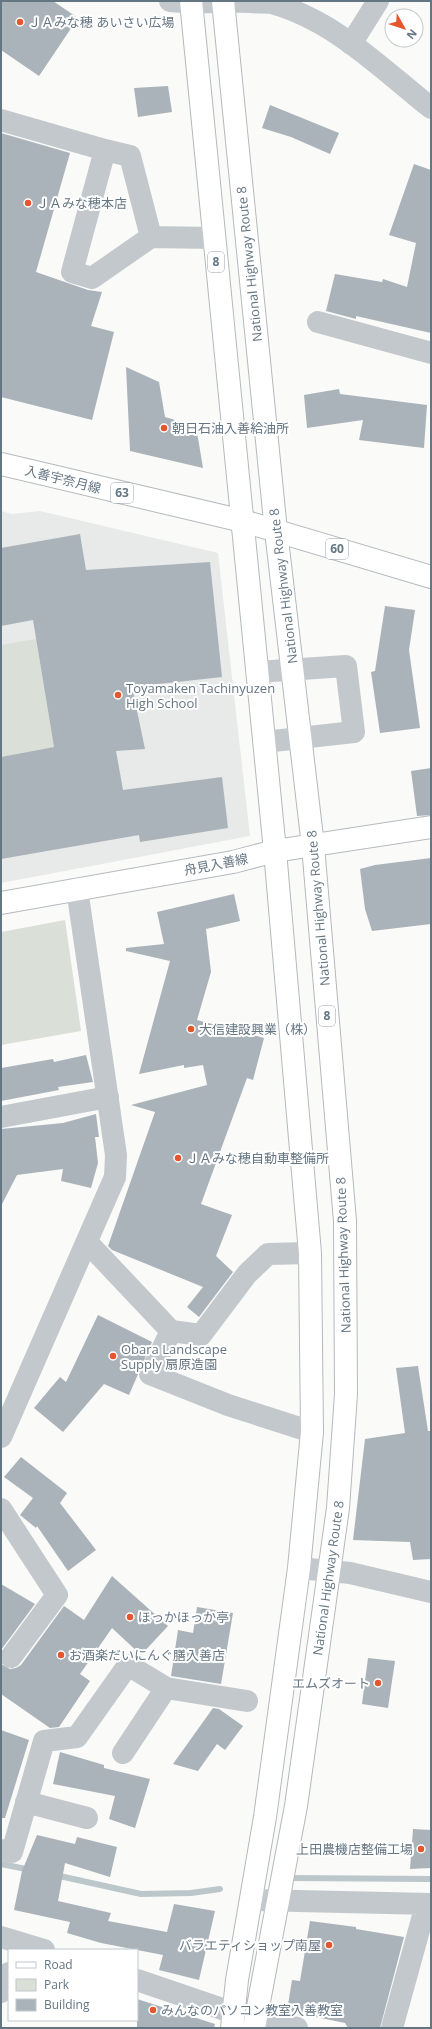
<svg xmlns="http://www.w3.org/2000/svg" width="432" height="2029" font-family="'Open Sans','Noto Sans JP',sans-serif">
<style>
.built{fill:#e8e9e9}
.green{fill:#dadfd7}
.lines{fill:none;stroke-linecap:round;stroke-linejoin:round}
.stream{stroke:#bbc7cb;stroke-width:6}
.building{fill:#aab3b9}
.major-casing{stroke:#b5babe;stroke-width:24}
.highway-casing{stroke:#b4b9bd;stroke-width:24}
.minor{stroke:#c3c8cc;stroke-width:22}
.major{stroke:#fff;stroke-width:22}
.highway{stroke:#fff;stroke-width:22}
.poi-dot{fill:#e4572e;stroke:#fff;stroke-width:1.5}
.labels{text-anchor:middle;stroke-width:4;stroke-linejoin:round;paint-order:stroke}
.shield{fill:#fff;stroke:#939fa8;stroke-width:1}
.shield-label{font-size:12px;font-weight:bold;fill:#657683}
.poi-label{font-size:13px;fill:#657683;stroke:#fff;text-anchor:start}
.street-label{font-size:13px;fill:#657683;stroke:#fff}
</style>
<rect width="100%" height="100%" fill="#fafaf8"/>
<path class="built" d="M 1,511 L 12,514 L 40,511 L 218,553 L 250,836 L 1,883 Z"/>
<path class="green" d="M 36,639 L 54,747 L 1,757 L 1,645 Z
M 65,920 L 81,1031 L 1,1045 L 1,932 Z"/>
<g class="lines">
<path class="stream" d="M 1,1864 L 31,1870
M 55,1875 L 141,1894 L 191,1893 L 220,1889
M 289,1878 L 431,1879"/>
</g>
<path class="building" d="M 1,1 L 53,1 L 78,18 L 39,76 L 1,50 Z
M 168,86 L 172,112 L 138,117 L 134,88 Z
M 270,105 L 339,133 L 330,154 L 291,137 L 262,128 Z
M 1,133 L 70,153 L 36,272 L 88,290 L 102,292 L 91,326 L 114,332 L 92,420 L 1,397 Z
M 414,164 L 431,170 L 431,333 L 356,316 L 356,319 L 326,311 L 335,274 L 382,282 L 383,279 L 407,287 L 416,243 L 389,235 Z
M 126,367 L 159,382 L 165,417 L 196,426 L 203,468 L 130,451 Z
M 339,389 L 340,394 L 427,405 L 424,448 L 359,440 L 363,420 L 307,428 L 304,395 Z
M 80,534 L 86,570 L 210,562 L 222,677 L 132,687 L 145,749 L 116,751 L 123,790 L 222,777 L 228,828 L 140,842 L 139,835 L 1,859 L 1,757 L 54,747 L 33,620 L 1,626 L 1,548 Z
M 385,606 L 415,610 L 409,650 L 420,728 L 380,733 L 371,672 L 375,671 Z
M 431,768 L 431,815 L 417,816 L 411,771 Z
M 431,858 L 431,924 L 372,931 L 365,909 L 360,869 L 375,865 Z
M 234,894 L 240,921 L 206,929 L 211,972 L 197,1020 L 264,1038 L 253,1080 L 247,1078 L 201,1204 L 232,1215 L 216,1256 L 233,1272 L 199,1317 L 187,1307 L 203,1287 L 112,1250 L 108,1246 L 155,1112 L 131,1105 L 207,1085 L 203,1065 L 184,1068 L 184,1065 L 139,1074 L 170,961 L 126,951 L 126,948 L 164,944 L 157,912 Z
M 86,1055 L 93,1082 L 58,1087 L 59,1090 L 1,1101 L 1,1068 L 53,1059 L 54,1062 Z
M 96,1114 L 99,1137 L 95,1137 L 98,1163 L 91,1188 L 61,1181 L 63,1169 L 17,1175 L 1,1206 L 1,1129 L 63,1123 Z
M 98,1315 L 152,1342 L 129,1395 L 104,1384 L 63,1432 L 34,1408 L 60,1377 L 66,1382 Z
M 418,1366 L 428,1431 L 431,1431 L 431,1559 L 413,1560 L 410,1542 L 353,1540 L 365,1439 L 405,1433 L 396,1368 Z
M 21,1457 L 67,1493 L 60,1503 L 96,1550 L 68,1571 L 37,1526 L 36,1528 L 20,1515 L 33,1498 L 4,1477 Z
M 112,1576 L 168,1626 L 141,1655 L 112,1628 L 80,1674 L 90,1681 L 59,1727 L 50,1728 L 1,1694 L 1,1664 L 10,1669 L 16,1668 L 21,1665 L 64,1606 L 84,1620 Z
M 1,1584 L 35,1604 L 1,1650 Z
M 197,1607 L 233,1613 L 221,1684 L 171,1676 L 178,1630 L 193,1633 Z
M 368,1658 L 395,1661 L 388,1708 L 362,1704 Z
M 213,1708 L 219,1709 L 243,1726 L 225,1750 L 217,1744 L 198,1771 L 173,1764 Z
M 1,1730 L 29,1740 L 5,1818 L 1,1818 Z
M 60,1752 L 104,1765 L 104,1768 L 150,1779 L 135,1828 L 109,1819 L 115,1796 L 53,1784 Z
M 413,1829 L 431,1830 L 431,1868 L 410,1869 Z
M 37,1835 L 75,1844 L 77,1837 L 117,1847 L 110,1877 L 65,1863 L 58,1901 L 111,1913 L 108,1921 L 167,1932 L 174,1904 L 215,1911 L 199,1980 L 159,1970 L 163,1955 L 101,1943 L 67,1933 L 70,1922 L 14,1910 L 22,1871 Z
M 310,1921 L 356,1927 L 356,1929 L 404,1937 L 380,2028 L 348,2028 L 345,2023 L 287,2011 L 292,1980 L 300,1981 Z
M 137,1999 L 215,2024 L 214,2028 L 137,2028 Z"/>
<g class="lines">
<defs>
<path id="major" d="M 1,464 L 243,521 L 431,577
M 1,903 L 233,862 L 275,851 L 431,827"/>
<path id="highway" d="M 191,1 L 275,851 L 310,1253 L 312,1432 L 299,1568 L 265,1817 L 237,1980 L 232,2028
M 223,1 L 276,531 L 313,846 L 345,1221 L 346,1394 L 338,1508 L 296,1806 L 254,2028"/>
</defs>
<use href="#major" class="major-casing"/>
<use href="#highway" class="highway-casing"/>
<path class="minor" d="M 170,1 C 197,4 223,1 250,2 C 256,3 265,2 271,3 C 334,20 382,69 431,108
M 351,44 L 378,1
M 1,120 L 105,150
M 151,237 L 92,278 L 72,272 L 105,150 L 130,156 L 151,237 L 214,238
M 318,322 L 431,353
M 257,672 L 346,666 L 354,732 L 264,742
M 1,1117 L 108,1097
M 87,1242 L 171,1331 L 150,1374 L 228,1405 L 312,1432
M 171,1331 L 201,1335 L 247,1274 L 268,1254 L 310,1253
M 1,1437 L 115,1177 L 116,1155 L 77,889
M 1,1509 L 57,1595 L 11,1657
M 299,1568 L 350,1573 L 431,1592
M 123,1753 L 166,1688 L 247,1701
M 26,1802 L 87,1818
M 1,1850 L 12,1852 L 44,1741 L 77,1737 L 128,1665 L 166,1688
M 251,1900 L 431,1904
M 1,1937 L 44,1950
M 137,1980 L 234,2013 L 297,2028
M 1,1992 L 9,1973
M 392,2028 L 426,1905"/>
<use href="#major" class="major"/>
<use href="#highway" class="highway"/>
</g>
<g class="poi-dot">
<circle cx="20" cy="22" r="4"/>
<circle cx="28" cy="203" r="4"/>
<circle cx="164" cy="428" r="4"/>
<circle cx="118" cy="695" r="4"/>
<circle cx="191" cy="1029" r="4"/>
<circle cx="178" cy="1158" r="4"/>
<circle cx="113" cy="1356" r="4"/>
<circle cx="130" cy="1617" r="4"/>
<circle cx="61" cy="1655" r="4"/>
<circle cx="378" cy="1683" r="4"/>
<circle cx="421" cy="1849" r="4"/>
<circle cx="329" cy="1945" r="4"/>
<circle cx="153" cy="2010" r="4"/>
</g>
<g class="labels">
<g class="shield">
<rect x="208" y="252" width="16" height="20" rx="3"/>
<rect x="111" y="483" width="22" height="20" rx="3"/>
<rect x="326" y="539" width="22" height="20" rx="3"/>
<rect x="319" y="1006" width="16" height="20" rx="3"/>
</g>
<g class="shield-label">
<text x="216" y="266">8</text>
<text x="122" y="497">63</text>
<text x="337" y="553">60</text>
<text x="327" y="1020">8</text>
</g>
<g class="poi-label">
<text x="28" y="27">ＪＡみな穂 あいさい広場</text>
<text x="36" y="208">ＪＡみな穂本店</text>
<text x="172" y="433">朝日石油入善給油所</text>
<text x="126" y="693">Toyamaken Tachinyuzen<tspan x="126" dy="15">High School</tspan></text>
<text x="199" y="1034">大信建設興業（株）</text>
<text x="186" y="1163">ＪＡみな穂自動車整備所</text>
<text x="121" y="1354">Obara Landscape<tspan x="121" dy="15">Supply 扇原造園</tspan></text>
<text x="138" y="1622">ほっかほっか亭</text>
<text x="69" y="1660">お酒楽だいにんぐ膳入善店</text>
<text x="370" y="1688" text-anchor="end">エムズオート</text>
<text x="413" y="1854" text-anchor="end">上田農機店整備工場</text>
<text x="321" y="1950" text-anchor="end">バラエティショップ南屋</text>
<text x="161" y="2015">みんなのパソコン教室入善教室</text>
</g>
<g class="street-label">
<text transform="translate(249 264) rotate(-96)" y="5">National Highway Route 8</text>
<text transform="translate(63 479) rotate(14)" y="5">入善宇奈月線</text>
<text transform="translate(283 586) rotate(-97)" y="5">National Highway Route 8</text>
<text transform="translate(216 864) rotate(-11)" y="5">舟見入善線</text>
<text transform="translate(318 908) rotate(-95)" y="5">National Highway Route 8</text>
<text transform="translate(343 1255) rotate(-92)" y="5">National Highway Route 8</text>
<text transform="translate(328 1578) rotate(-82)" y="5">National Highway Route 8</text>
</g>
</g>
<rect width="432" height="2029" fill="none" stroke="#657683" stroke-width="4"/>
<rect x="8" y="1949" width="130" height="72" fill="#ffffff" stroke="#c1c8cd"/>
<rect x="16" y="1962" width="20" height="6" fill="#ffffff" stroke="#c1c8cd"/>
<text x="44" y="1969" font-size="12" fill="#657683">Road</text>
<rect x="16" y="1979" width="20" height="12" fill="#dadfd7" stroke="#c1c8cd"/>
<text x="44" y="1989" font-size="12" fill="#657683">Park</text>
<rect x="16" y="1999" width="20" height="12" fill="#aab3b9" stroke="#c1c8cd"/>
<text x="44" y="2009" font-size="12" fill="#657683">Building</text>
<g transform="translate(404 28) rotate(129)"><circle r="19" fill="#ffffff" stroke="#c1c8cd"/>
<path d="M0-3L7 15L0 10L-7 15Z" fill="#e4572e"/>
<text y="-6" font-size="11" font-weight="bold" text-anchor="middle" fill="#657683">N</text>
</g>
</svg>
